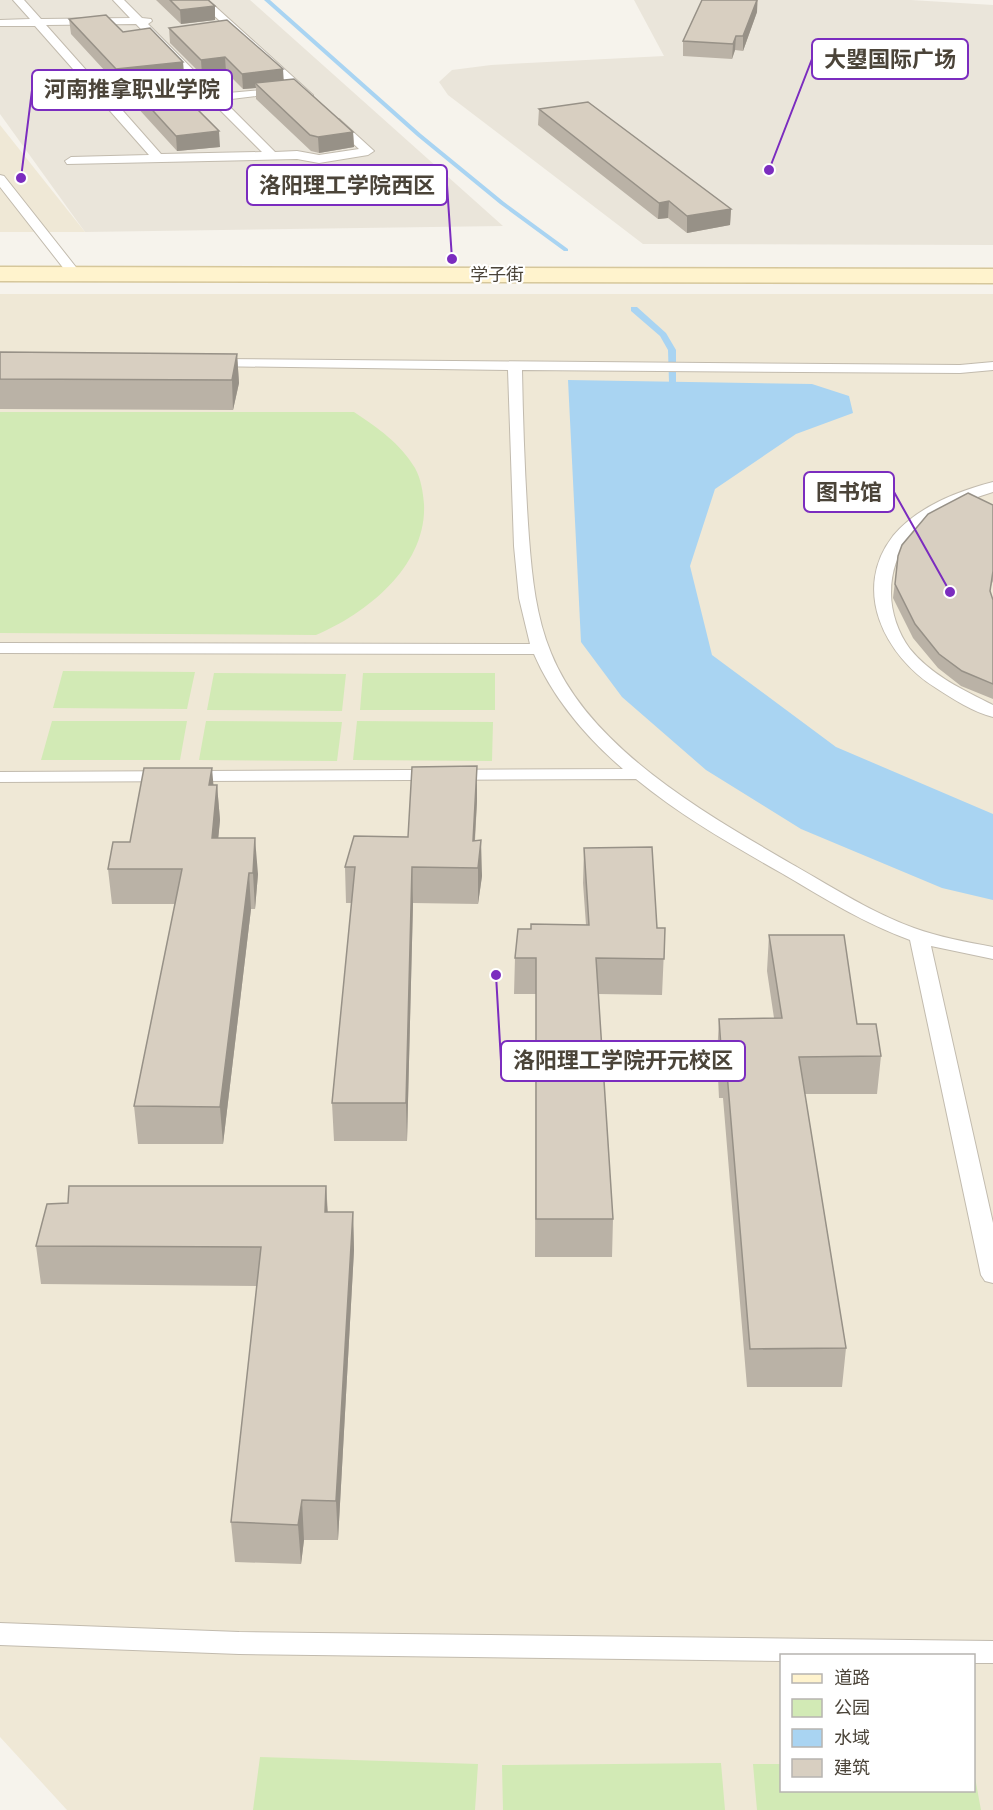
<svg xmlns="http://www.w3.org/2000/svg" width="993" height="1810" font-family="Barlow,'Noto Sans SC',sans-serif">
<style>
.residential{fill:#eae5da}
.education{fill:#efe8d6;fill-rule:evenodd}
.green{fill:#d2eab5}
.water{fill:#a9d4f2}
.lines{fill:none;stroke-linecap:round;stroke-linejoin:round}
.stream{fill:#a9d4f2;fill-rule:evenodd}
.lane-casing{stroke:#c2bbae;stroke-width:2}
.secondary-casing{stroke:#d6c79b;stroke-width:3}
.lane{fill:#fff;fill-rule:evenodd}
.secondary{fill:#fff3cd;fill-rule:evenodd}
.wall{fill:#bab2a6}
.shaded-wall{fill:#979187}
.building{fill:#d8cfc1;stroke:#979187;stroke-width:1.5}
.labels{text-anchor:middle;stroke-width:4.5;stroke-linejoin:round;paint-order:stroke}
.far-street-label{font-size:18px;fill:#4b4439;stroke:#fff}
.leader{fill:none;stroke:#7b2cbf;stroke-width:2}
.callout-dot{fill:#7b2cbf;stroke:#fff;stroke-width:2}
.callout{fill:#fff;stroke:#7b2cbf;stroke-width:2}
.callout-label{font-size:22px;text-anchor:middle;font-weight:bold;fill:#4b4439}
</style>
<rect width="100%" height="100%" fill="#f6f3ec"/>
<path class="residential" d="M 0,0 L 250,0 L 503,226 L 85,232 L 0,114 Z
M 634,0 L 911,0 L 993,5 L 993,245 L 643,244 L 448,95 L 439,82 L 452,70 L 491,65 L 664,56 Z"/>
<path class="education" d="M 0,125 L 85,232 L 0,232 Z
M 0,294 L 993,294 L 993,1810 L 67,1810 L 0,1737 ZM 782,1656 L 974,1656 L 974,1790 L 782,1790 Z"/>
<path class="green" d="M 0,412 L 354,412 C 378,428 400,443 415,468 C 421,479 423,492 424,504 C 427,565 368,613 316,635 L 0,633 Z
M 63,671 L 195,672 L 187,709 L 53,708 Z
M 214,673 L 346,674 L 342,711 L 207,710 Z
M 363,673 L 495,673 L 495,710 L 360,710 Z
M 52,721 L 187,721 L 180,760 L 41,760 Z
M 206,721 L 342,722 L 337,761 L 199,760 Z
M 357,721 L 493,722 L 492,761 L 353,760 Z
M 260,1757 L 478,1764 L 475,1810 L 253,1810 Z
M 721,1763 L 725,1810 L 503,1810 L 502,1765 Z
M 753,1764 L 781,1764 L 782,1790 L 974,1790 L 974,1772 L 981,1810 L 757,1810 Z"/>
<path class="water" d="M 568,380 L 812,384 L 849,396 L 853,413 L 796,434 L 715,489 L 690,566 L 712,655 L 836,747 L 993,814 L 993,900 L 942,888 L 801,829 L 706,770 L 622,697 L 581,642 Z"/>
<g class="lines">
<path class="stream" d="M 264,0 L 270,0 L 421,134 L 504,202 L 568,249 L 568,251 L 564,251 L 500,204 L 417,136 Z
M 631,307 L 637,307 L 666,333 L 676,350 L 676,384 L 669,382 L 668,350 L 660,336 L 631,311 Z"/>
<defs>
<path id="lane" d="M 13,0 L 24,0 L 41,19 L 130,18 L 113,0 L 124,0 L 142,18 L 151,19 L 152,21 L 148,24 L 217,94 L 284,88 L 284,92 L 280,93 L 223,100 L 275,152 L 297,151 L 319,155 L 359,149 L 331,123 L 331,119 L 339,119 L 374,151 L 368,155 L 319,163 L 297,159 L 67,164 L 65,161 L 71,157 L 149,155 L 35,26 L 0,26 L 0,20 L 30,19 ZM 136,24 L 189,79 L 102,88 L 46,25 ZM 195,85 L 262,152 L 161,154 L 108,94 Z
M 197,0 L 208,0 L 313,95 L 313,99 L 305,99 Z
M 0,175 L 4,176 L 79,271 L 81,278 L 79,281 L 69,281 L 68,274 L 0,187 Z
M 213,359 L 960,365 L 993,362 L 993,370 L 960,373 L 522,370 C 523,426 525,482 529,538 C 532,577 536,617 551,653 C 590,750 711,817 797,867 C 835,889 873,913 914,928 C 939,937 966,942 993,947 L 993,959 L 931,946 L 993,1223 L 993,1283 L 985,1281 L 981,1275 L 910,940 C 865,924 824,898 783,874 C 732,845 681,816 636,779 L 0,782 L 0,772 L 623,769 C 587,738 553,698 534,654 L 0,653 L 0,643 L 530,644 L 519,598 L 514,546 L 508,370 L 208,366 L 206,363 Z
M 993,482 L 993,492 C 942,508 891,532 891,593 C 891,612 898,633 910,649 C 931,675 963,690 993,705 L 993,717 C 973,712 953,699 936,688 C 885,656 851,590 893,536 C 917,507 958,491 993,482 Z
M 0,1623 L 239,1632 L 993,1641 L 993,1663 L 974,1663 L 974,1656 L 782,1656 L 782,1661 L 239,1654 L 0,1645 Z"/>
<path id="secondary" d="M 0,267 L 993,269 L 993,283 L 0,281 Z"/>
</defs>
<use href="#lane" class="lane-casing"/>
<use href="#secondary" class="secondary-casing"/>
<use href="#lane" class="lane"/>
<use href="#secondary" class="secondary"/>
</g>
<path class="wall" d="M 156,0 L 208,0 L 215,20 L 181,24 Z
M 702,0 L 758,0 L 757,12 L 743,51 L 735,50 L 732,59 L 683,56 L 683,41 Z
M 69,19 L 123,32 L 183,62 L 184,77 L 167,79 L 220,147 L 177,151 L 125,94 L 124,83 L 117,84 L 71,34 Z
M 169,28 L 283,69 L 283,80 L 353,132 L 354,147 L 319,153 L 311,151 L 256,99 L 256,88 L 243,89 L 226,72 L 202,75 L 170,43 Z
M 539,109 L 731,209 L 730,225 L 687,233 L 668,218 L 658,219 L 538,125 Z
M 0,352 L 237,354 L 239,383 L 233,410 L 0,409 Z
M 993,505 L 993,581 L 991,586 L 990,591 L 993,600 L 993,699 L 961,686 L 938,668 L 913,638 L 893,598 L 898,556 Z
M 214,785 L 217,785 L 220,820 L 218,838 L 258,874 L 255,909 L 251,909 L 223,1144 L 138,1144 L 134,1106 L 175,904 L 112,904 L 108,869 L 130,842 Z
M 477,801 L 475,841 L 482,876 L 478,904 L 413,903 L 407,1141 L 334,1141 L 332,1103 L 352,903 L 346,903 L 345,867 L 408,837 Z
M 584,848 L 657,928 L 665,928 L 662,995 L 598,994 L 613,1219 L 612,1257 L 535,1257 L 536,994 L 514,994 L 515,958 L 531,929 L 586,925 L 583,883 Z
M 769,935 L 857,1024 L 881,1056 L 877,1094 L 805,1094 L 846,1348 L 842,1387 L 747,1387 L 723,1098 L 719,1098 L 717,1056 L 719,1019 L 774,1018 L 767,971 Z
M 326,1186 L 328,1212 L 353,1212 L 354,1250 L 338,1540 L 304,1540 L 301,1564 L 235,1562 L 231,1522 L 257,1286 L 41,1284 L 36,1246 L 68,1203 Z"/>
<path class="shaded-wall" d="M 757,0 L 757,12 L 743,51 L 743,36 Z
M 215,6 L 215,20 L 181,24 L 180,10 Z
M 736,36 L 735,50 L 732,59 L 733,44 Z
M 225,57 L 226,72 L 202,75 L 201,60 Z
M 183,62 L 184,77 L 127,83 L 124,79 L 124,83 L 117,84 L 116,69 Z
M 283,69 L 284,84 L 255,83 L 256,88 L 243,89 L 242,74 Z
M 219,131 L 220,147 L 177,151 L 176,136 Z
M 353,132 L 354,147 L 319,153 L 318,137 Z
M 669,201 L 668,218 L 658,219 L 659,203 Z
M 731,209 L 730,225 L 687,233 L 687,216 Z
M 237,354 L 239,383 L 233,410 L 232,380 Z
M 477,766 L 477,801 L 473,868 L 473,841 Z
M 212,768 L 215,803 L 209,785 Z
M 217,785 L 220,820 L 215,873 L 212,838 Z
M 255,838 L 258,874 L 255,909 L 253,873 Z
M 481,840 L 482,876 L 478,904 L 478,868 Z
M 412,867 L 413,903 L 407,1141 L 406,1103 Z
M 249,873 L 251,909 L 223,1144 L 220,1107 Z
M 326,1186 L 328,1224 L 325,1212 Z
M 353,1212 L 354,1250 L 338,1540 L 336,1501 Z
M 302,1500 L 304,1540 L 301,1564 L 298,1525 Z"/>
<path class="building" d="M 170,0 L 208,0 L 215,6 L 180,10 Z
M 702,0 L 757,0 L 743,36 L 736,36 L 733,44 L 683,41 Z
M 106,15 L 123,32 L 150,28 L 183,62 L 116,69 L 69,19 Z
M 227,20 L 283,69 L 242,74 L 225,57 L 201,60 L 169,28 Z
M 163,75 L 219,131 L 176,136 L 124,79 Z
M 294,79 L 353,132 L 318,137 L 310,135 L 255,83 Z
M 588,102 L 731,209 L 687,216 L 669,201 L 659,203 L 539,109 Z
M 0,352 L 237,354 L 232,380 L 0,379 Z
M 968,493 L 993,505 L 993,571 L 990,591 L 993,600 L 993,684 L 962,671 L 939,654 L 915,624 L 895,584 L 898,556 L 902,545 L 928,514 Z
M 477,766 L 473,841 L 481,840 L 478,868 L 412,867 L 406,1103 L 332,1103 L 355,867 L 345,867 L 354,836 L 408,837 L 412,767 Z
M 144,768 L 212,768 L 209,785 L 217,785 L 212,838 L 255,838 L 253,873 L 249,873 L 220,1107 L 134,1106 L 182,869 L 108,869 L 113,842 L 130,842 Z
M 652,847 L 657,928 L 665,928 L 664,959 L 596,958 L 613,1219 L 536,1219 L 536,958 L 515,958 L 518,929 L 531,929 L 531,924 L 589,925 L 584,848 Z
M 769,935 L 844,935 L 857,1024 L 876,1024 L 881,1056 L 799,1057 L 846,1348 L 750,1349 L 726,1061 L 722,1061 L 719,1019 L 782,1018 Z
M 69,1186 L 326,1186 L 325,1212 L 353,1212 L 336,1501 L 302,1500 L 298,1525 L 231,1522 L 261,1247 L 36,1246 L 47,1204 L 68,1203 Z"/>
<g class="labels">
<g class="far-street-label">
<text x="497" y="281">学子街</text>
</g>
</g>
<path class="leader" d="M769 170L812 59M21 178L32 90M452 259L447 185M950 592L894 492M496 975L501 1061"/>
<g class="callout-dot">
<circle cx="769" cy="170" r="6"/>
<circle cx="21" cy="178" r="6"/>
<circle cx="452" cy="259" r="6"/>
<circle cx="950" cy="592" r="6"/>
<circle cx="496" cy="975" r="6"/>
</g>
<g class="callout">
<rect x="812" y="39" width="156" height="40" rx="6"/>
<rect x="32" y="70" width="200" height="40" rx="6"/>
<rect x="247" y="165" width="200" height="40" rx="6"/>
<rect x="804" y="472" width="90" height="40" rx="6"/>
<rect x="501" y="1041" width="244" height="40" rx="6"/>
</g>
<g class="callout-label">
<text x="890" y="67">大曌国际广场</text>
<text x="132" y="97">河南推拿职业学院</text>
<text x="347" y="193">洛阳理工学院西区</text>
<text x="849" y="500">图书馆</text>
<text x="623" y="1068">洛阳理工学院开元校区</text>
</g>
<rect x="780" y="1654" width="195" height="138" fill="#ffffff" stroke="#b7b4b0" stroke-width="1.5"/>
<rect x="792" y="1674" width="30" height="9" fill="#fff3cd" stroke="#b7b4b0" stroke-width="1.5"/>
<text x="834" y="1684" font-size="18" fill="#4b4439">道路</text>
<rect x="792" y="1699" width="30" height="18" fill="#d2eab5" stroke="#b7b4b0" stroke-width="1.5"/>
<text x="834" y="1714" font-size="18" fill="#4b4439">公园</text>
<rect x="792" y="1729" width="30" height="18" fill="#a9d4f2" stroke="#b7b4b0" stroke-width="1.5"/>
<text x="834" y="1744" font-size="18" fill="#4b4439">水域</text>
<rect x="792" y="1759" width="30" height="18" fill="#d8cfc1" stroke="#b7b4b0" stroke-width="1.5"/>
<text x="834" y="1774" font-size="18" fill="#4b4439">建筑</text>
</svg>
